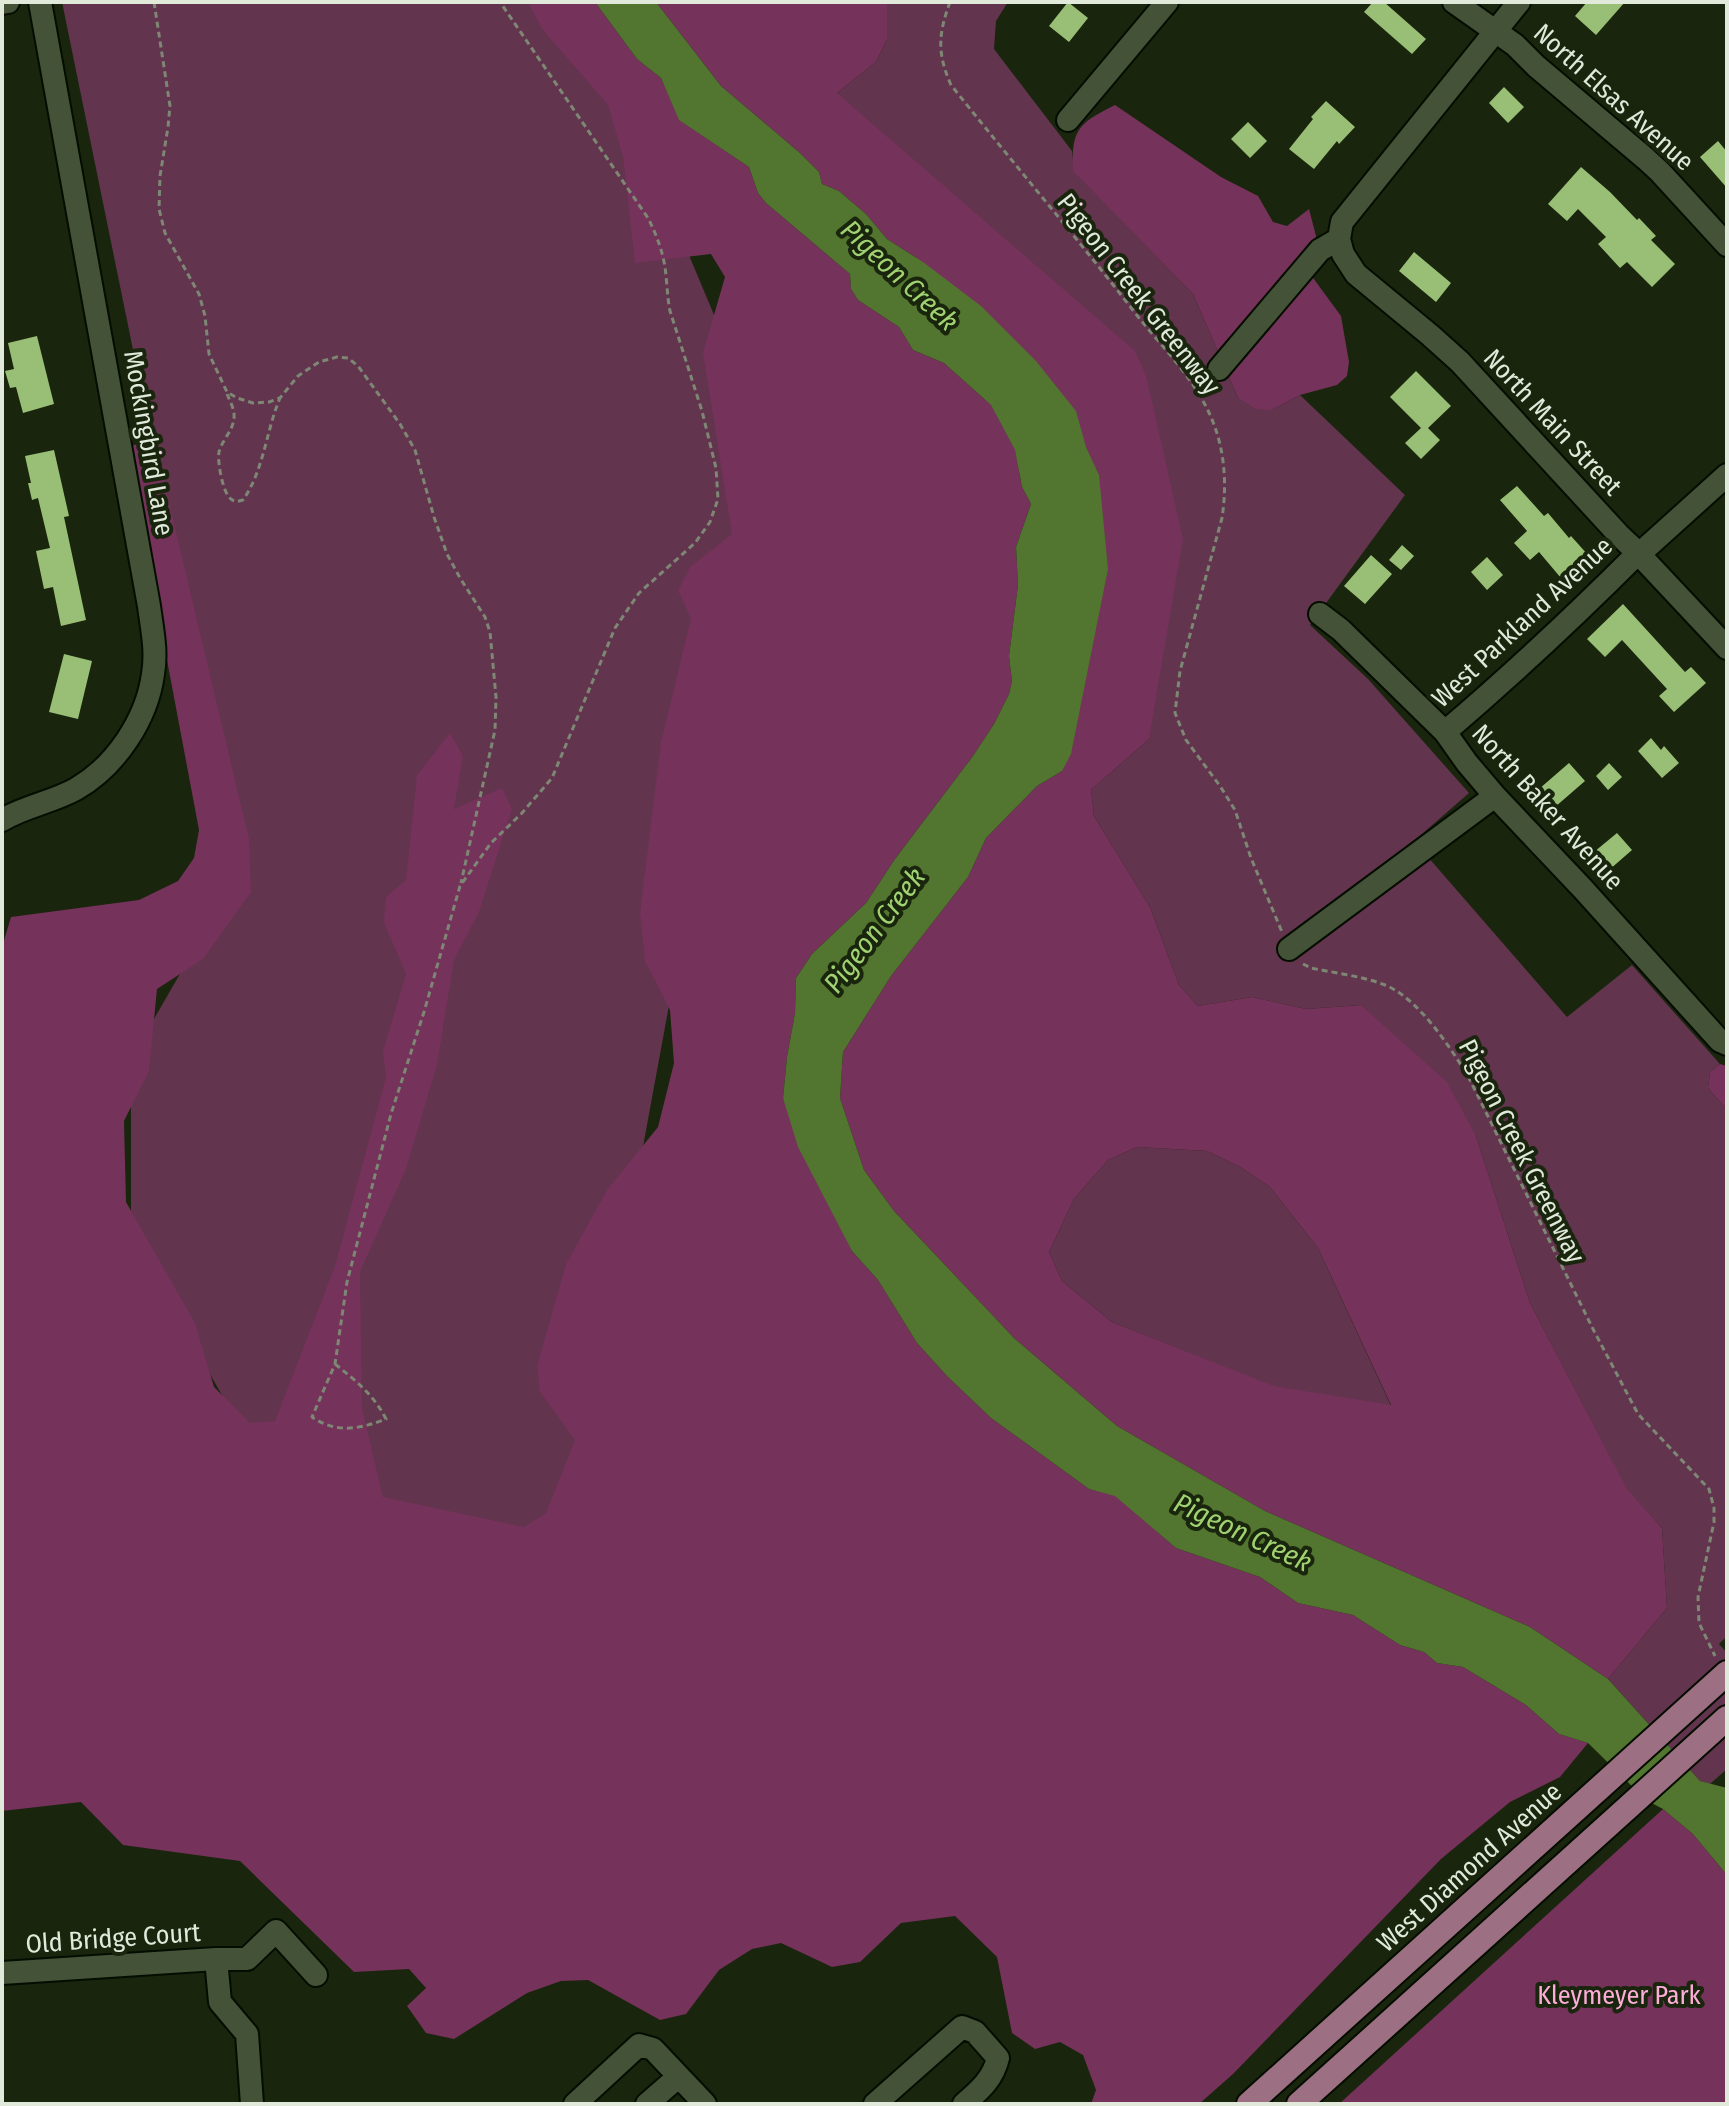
<svg xmlns="http://www.w3.org/2000/svg" width="1729" height="2106" font-family="'Fira Sans Condensed',sans-serif">
<style>
.green{fill:#62344e}
.forest{fill:#75325a;fill-rule:evenodd}
.water{fill:#52752f}
.building{fill:#99bf77}
.lines{fill:none;stroke-linecap:round;stroke-linejoin:round}
.minor-casing{stroke:#040d00;stroke-width:26}
.major-casing{stroke:#040d00;stroke-width:28}
.path{stroke:#7d8774;stroke-width:3;stroke-dasharray:6 4;stroke-linecap:butt}
.minor{stroke:#445238;stroke-width:22}
.major{stroke:#9d6f82;stroke-width:24}
.labels{text-anchor:middle;stroke-width:8;stroke-linejoin:round;paint-order:stroke}
.street-label{font-size:26px;fill:#e0e9da;stroke:#19250d}
.park-label{font-size:26px;fill:#feadd9;stroke:#19250d}
.water-label{font-size:28px;font-style:italic;fill:#a1d272;stroke:#19250d}
</style>
<rect width="100%" height="100%" fill="#19250d"/>
<path class="green" d="M 62,2 L 583,2 L 771,451 L 576,1511 L 509,1568 L 244,1434 L 131,1235 L 131,1059 L 235,878 L 217,761 Z
M 887,2 L 1008,2 L 996,21 L 994,49 L 1072,151 L 1074,171 L 1193,294 L 1238,398 L 1272,410 L 1300,395 L 1405,495 L 1310,625 L 1368,679 L 1469,793 L 1414,841 L 1567,1017 L 1632,965 L 1720,1064 L 1710,1072 L 1708,1088 L 1727,1110 L 1727,1636 L 1719,1644 L 1727,1653 L 1727,1769 L 1710,1784 L 1700,1781 L 1608,1679 L 1667,1608 L 1662,1528 L 1627,1490 L 1530,1303 L 1476,1136 L 1361,1005 L 1306,1009 L 1252,997 L 1198,1006 L 1179,985 L 1150,907 L 1094,816 L 1091,790 L 1149,739 L 837,93 L 876,62 L 887,39 Z
M 1137,1147 L 1207,1151 L 1240,1167 L 1270,1187 L 1318,1248 L 1391,1406 L 1274,1387 L 1112,1322 L 1062,1281 L 1049,1252 L 1074,1199 L 1108,1160 Z"/>
<path class="forest" d="M 528,2 L 595,2 L 637,59 L 661,78 L 680,120 L 749,167 L 758,193 L 766,203 L 850,274 L 851,289 L 858,300 L 899,327 L 913,350 L 944,363 L 991,405 L 1015,450 L 1022,487 L 1031,504 L 1016,547 L 1018,585 L 1009,656 L 1012,681 L 1009,694 L 994,724 L 973,756 L 895,859 L 866,903 L 812,954 L 796,978 L 795,1013 L 787,1057 L 783,1098 L 852,1251 L 878,1280 L 917,1343 L 947,1376 L 991,1418 L 1089,1489 L 1115,1495 L 1176,1548 L 1260,1577 L 1298,1603 L 1353,1615 L 1400,1645 L 1424,1652 L 1437,1663 L 1463,1667 L 1526,1705 L 1559,1734 L 1588,1743 L 1560,1777 L 1510,1802 L 1441,1859 L 1233,2074 L 1199,2104 L 1091,2104 L 1096,2090 L 1083,2055 L 1060,2042 L 1035,2049 L 1012,2033 L 997,1957 L 955,1916 L 901,1923 L 860,1962 L 832,1967 L 781,1943 L 752,1949 L 719,1970 L 686,2014 L 660,2020 L 588,1980 L 561,1981 L 527,1993 L 454,2039 L 426,2033 L 407,2006 L 426,1988 L 409,1969 L 354,1972 L 240,1861 L 123,1845 L 81,1802 L 2,1811 L 2,947 L 11,917 L 139,900 L 178,881 L 194,858 L 199,830 L 132,474 L 131,446 L 154,439 L 249,839 L 251,892 L 203,959 L 157,989 L 149,1071 L 124,1121 L 126,1202 L 195,1323 L 214,1387 L 250,1423 L 275,1421 L 335,1266 L 386,1077 L 383,1051 L 406,974 L 384,923 L 386,897 L 406,880 L 417,775 L 450,733 L 463,756 L 454,809 L 502,788 L 512,809 L 479,912 L 454,960 L 437,1065 L 406,1169 L 360,1272 L 362,1408 L 383,1497 L 524,1527 L 546,1513 L 575,1440 L 540,1392 L 537,1366 L 566,1264 L 607,1190 L 658,1127 L 674,1063 L 670,1010 L 645,961 L 640,913 L 661,742 L 691,618 L 678,591 L 690,567 L 732,534 L 703,353 L 725,277 L 711,254 L 635,263 L 623,156 L 608,105 L 542,29 Z
M 656,2 L 887,2 L 887,39 L 876,62 L 837,93 L 1135,351 L 1146,375 L 1183,539 L 1149,739 L 1091,790 L 1094,816 L 1150,907 L 1179,985 L 1198,1006 L 1252,997 L 1306,1009 L 1361,1005 L 1447,1082 L 1476,1136 L 1530,1303 L 1627,1489 L 1662,1528 L 1667,1608 L 1608,1679 L 1530,1627 L 1265,1511 L 1117,1426 L 1015,1339 L 894,1211 L 864,1170 L 840,1098 L 843,1052 L 891,976 L 968,877 L 986,838 L 1037,786 L 1062,771 L 1099,475 L 1086,447 L 923,262 L 887,239 L 866,214 L 839,191 L 822,184 L 819,172 L 800,153 L 721,86 ZM 1137,1147 L 1207,1151 L 1240,1167 L 1270,1187 L 1318,1248 L 1391,1405 L 1274,1386 L 1112,1322 L 1062,1281 L 1049,1252 L 1074,1199 L 1108,1160 Z
M 1115,105 L 1221,177 L 1258,196 L 1273,222 L 1287,226 L 1309,209 L 1316,236 L 1308,271 L 1341,316 L 1349,362 L 1347,376 L 1337,385 L 1300,395 L 1272,410 L 1256,409 L 1238,398 L 1193,294 L 1073,171 C 1071,129 1079,123 1115,105 Z
M 1720,1064 L 1727,1066 L 1727,1110 L 1708,1088 L 1710,1072 Z
M 1663,1809 L 1693,1834 L 1727,1875 L 1727,2104 L 1339,2104 Z"/>
<path class="water" d="M 595,2 L 656,2 L 721,86 L 800,153 L 819,172 L 822,184 L 839,191 L 866,214 L 887,239 L 923,262 L 981,306 L 1036,361 L 1076,411 L 1086,447 L 1099,475 L 1108,569 L 1071,754 L 1062,771 L 1037,786 L 986,838 L 968,877 L 891,976 L 843,1052 L 840,1098 L 864,1170 L 894,1211 L 1015,1339 L 1117,1426 L 1265,1511 L 1530,1627 L 1608,1679 L 1700,1781 L 1727,1788 L 1727,1875 L 1693,1834 L 1663,1809 L 1646,1800 L 1588,1743 L 1559,1734 L 1526,1705 L 1463,1667 L 1437,1663 L 1424,1652 L 1400,1645 L 1353,1615 L 1298,1603 L 1260,1577 L 1176,1548 L 1115,1496 L 1089,1489 L 991,1418 L 947,1376 L 917,1343 L 878,1280 L 852,1251 L 798,1147 L 783,1098 L 787,1057 L 795,1013 L 796,978 L 812,954 L 866,903 L 895,859 L 973,756 L 994,724 L 1009,694 L 1012,681 L 1009,656 L 1018,585 L 1016,547 L 1031,504 L 1022,487 L 1015,450 L 991,405 L 944,363 L 913,350 L 899,327 L 858,300 L 851,289 L 850,274 L 766,203 L 758,193 L 749,167 L 679,120 L 661,78 L 637,59 Z"/>
<path class="building" d="M 1068,2 L 1088,18 L 1069,42 L 1049,26 Z
M 1373,2 L 1384,2 L 1426,39 L 1412,54 L 1364,12 Z
M 1587,2 L 1625,2 L 1596,35 L 1575,16 Z
M 1504,87 L 1524,107 L 1508,123 L 1489,103 Z
M 1326,101 L 1355,127 L 1339,144 L 1337,141 L 1314,169 L 1289,149 L 1313,119 L 1311,117 Z
M 1248,122 L 1267,141 L 1250,158 L 1231,139 Z
M 1718,141 L 1727,152 L 1727,188 L 1700,157 Z
M 1581,167 L 1610,192 L 1637,220 L 1639,218 L 1656,236 L 1651,240 L 1675,264 L 1652,287 L 1627,262 L 1620,268 L 1598,244 L 1606,237 L 1578,209 L 1567,221 L 1548,204 Z
M 1414,252 L 1451,283 L 1436,302 L 1399,271 Z
M 37,336 L 54,404 L 23,413 L 16,387 L 10,388 L 5,371 L 14,369 L 8,343 Z
M 1416,371 L 1451,406 L 1428,428 L 1440,440 L 1421,459 L 1405,443 L 1421,428 L 1390,397 Z
M 54,450 L 69,516 L 64,517 L 86,620 L 61,626 L 53,587 L 44,589 L 36,551 L 50,548 L 38,498 L 32,500 L 28,483 L 31,483 L 25,456 Z
M 1517,486 L 1544,516 L 1548,513 L 1569,538 L 1571,536 L 1588,555 L 1561,578 L 1539,552 L 1530,560 L 1514,543 L 1527,531 L 1500,500 Z
M 1402,545 L 1414,556 L 1401,570 L 1389,560 Z
M 1371,555 L 1392,574 L 1365,604 L 1344,586 Z
M 1487,557 L 1503,575 L 1487,590 L 1471,572 Z
M 1623,604 L 1685,672 L 1691,667 L 1706,683 L 1674,712 L 1659,696 L 1667,689 L 1622,640 L 1605,657 L 1587,639 Z
M 64,654 L 92,661 L 78,719 L 49,712 Z
M 1651,738 L 1661,750 L 1664,746 L 1679,763 L 1662,778 L 1638,751 Z
M 1569,763 L 1585,781 L 1555,807 L 1539,789 Z
M 1609,763 L 1622,777 L 1608,790 L 1596,776 Z
M 1617,833 L 1632,850 L 1609,870 L 1594,852 Z"/>
<g class="lines">
<defs>
<path id="minor" d="M 1454,2 L 1515,45 L 1536,66 L 1646,159 L 1660,172 L 1727,245
M 1519,2 L 1342,222 L 1339,239 L 1343,254 L 1356,274 L 1430,335 L 1460,362 L 1619,535 L 1638,553 L 1727,648
M 2,3 L 8,2
M 1068,120 L 1167,2
M 1219,369 L 1320,250 L 1339,239
M 1320,614 L 1341,630 L 1445,732 L 1467,763 L 1495,796 L 1583,889 L 1720,1041 L 1727,1044
M 1445,732 C 1512,675 1576,615 1638,553 L 1646,548 L 1727,475
M 2,820 C 25,806 53,802 76,789 C 116,766 147,719 153,674 C 157,651 152,629 149,606 L 40,2
M 1289,949 L 1495,796
M 216,1959 L 247,1959 L 276,1931 L 316,1975
M 2,1973 L 216,1959 L 220,2002 L 247,2034 L 252,2104
M 575,2104 L 639,2045 L 653,2049 L 705,2104
M 647,2104 L 678,2077
M 875,2104 L 962,2027 L 975,2032 L 998,2058 C 993,2079 980,2090 964,2104"/>
<path id="major" d="M 1249,2104 L 1727,1673
M 1299,2104 L 1727,1718"/>
</defs>
<use href="#minor" class="minor-casing"/>
<use href="#major" class="major-casing"/>
<path class="path" d="M 154,2 L 170,106 L 168,127 L 160,176 L 159,209 L 165,233 L 199,294 L 205,316 L 209,354 L 227,392 L 237,398 L 253,403 L 269,402 L 280,398 L 298,376 L 319,362 L 337,357 L 348,358 L 358,366 L 400,424 L 415,450 L 434,517 L 447,554 L 460,578 L 485,617 L 490,632 L 496,697 L 495,730 L 461,883
M 950,2 C 938,35 937,53 951,85 C 1013,163 1078,239 1139,318 C 1165,350 1198,383 1213,422 C 1225,452 1227,486 1222,518 L 1180,671 L 1175,713 L 1186,740 L 1220,786 L 1235,810 L 1251,858 L 1282,932
M 227,394 C 230,401 235,410 234,418 C 233,431 222,440 219,452 C 217,461 223,494 231,499 C 236,503 238,501 243,500 C 264,470 266,431 280,398
M 1303,964 L 1311,968 C 1335,973 1362,976 1385,985 C 1418,998 1451,1048 1469,1078 L 1594,1331 L 1638,1414 L 1709,1489 L 1714,1508 L 1714,1522 L 1698,1597 L 1699,1623 L 1715,1656
M 335,1364 C 355,1380 374,1395 386,1419 C 360,1429 337,1434 312,1417 L 335,1364 L 347,1282 L 391,1114 L 424,1012 L 460,886 L 491,843 L 522,813 L 552,778 L 615,628 L 639,593 L 695,543 L 710,522 L 718,499 L 716,468 L 702,411 L 670,311 C 667,296 667,281 665,267 C 662,249 656,234 648,218 L 500,2"/>
<use href="#minor" class="minor"/>
<use href="#major" class="major"/>
</g>
<g class="labels">
<g class="street-label">
<text transform="translate(1614 97) rotate(42)" y="9">North Elsas Avenue</text>
<text transform="translate(1139 294) rotate(52)" y="9">Pigeon Creek Greenway</text>
<text transform="translate(1553 422) rotate(47)" y="9">North Main Street</text>
<text transform="translate(149 443) rotate(80)" y="9">Mockingbird Lane</text>
<text transform="translate(1522 622) rotate(-43)" y="9">West Parkland Avenue</text>
<text transform="translate(1548 807) rotate(48)" y="9">North Baker Avenue</text>
<text transform="translate(1522 1151) rotate(63)" y="9">Pigeon Creek Greenway</text>
<text transform="translate(1469 1867) rotate(-42)" y="9">West Diamond Avenue</text>
<text transform="translate(113 1938) rotate(-4)" y="9">Old Bridge Court</text>
</g>
<g class="park-label">
<text x="1619" y="2004">Kleymeyer Park</text>
</g>
<g class="water-label">
<text transform="translate(900 275) rotate(43)" y="10">Pigeon Creek</text>
<text transform="translate(874 930) rotate(-53)" y="10">Pigeon Creek</text>
<text transform="translate(1243 1532) rotate(25)" y="10">Pigeon Creek</text>
</g>
</g>
<rect width="1729" height="2106" fill="none" stroke="#e0e9da" stroke-width="8"/>
</svg>
